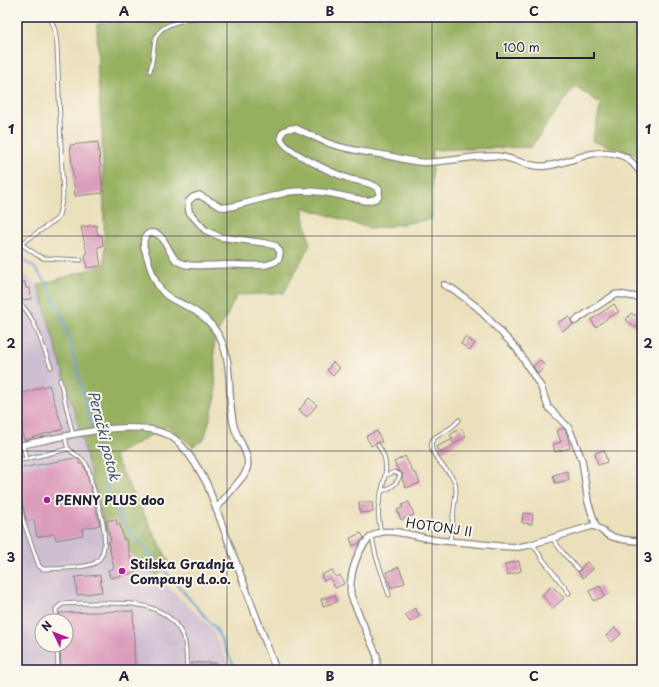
<svg xmlns="http://www.w3.org/2000/svg" width="659" height="687" font-family="'Playpen Sans',sans-serif">
<style>
.industrial{fill:#cebed1;fill-rule:evenodd}
.forest{fill:#97b061;stroke:#5c694e}
.lines{fill:none;stroke-linecap:round;stroke-linejoin:round}
.stream{stroke:#709fd9;stroke-width:2}
.building{fill:#dc9cbc}
.service-casing{stroke:#86817c;stroke-width:5}
.minor-casing{stroke:#86817c;stroke-width:8}
.service{stroke:#fff;stroke-width:3}
.minor{stroke:#fff;stroke-width:5.5}
.grid{fill:none;stroke:#22223b;stroke-width:1;stroke-opacity:0.55}
.poi-dot{fill:#b5179e;stroke:#fbf7ec;stroke-width:1.5}
.labels{text-anchor:middle;stroke-width:4;stroke-linejoin:round;paint-order:stroke}
.poi-label{font-size:13px;font-weight:bold;fill:#22223b;stroke:#fbf7ec;text-anchor:start}
.street-label{font-size:13px;fill:#22223b;stroke:#fbf7ec}
.water-label{font-size:14px;font-style:italic;fill:#41547a;stroke:#fbf7ec}
.neatline{fill:none;stroke:#22223b;stroke-width:1.5}
.grid-label{font-size:13px;text-anchor:middle;font-weight:bold;fill:#22223b}
</style>
<rect width="100%" height="100%" fill="#fbf7ec"/>
<filter id="ink" filterUnits="userSpaceOnUse"><feTurbulence type="fractalNoise" baseFrequency=".025" numOctaves="2"/><feDisplacementMap in="SourceGraphic" scale="8" xChannelSelector="R" yChannelSelector="G"/><feConvolveMatrix kernelMatrix="1 2 1 2 8 2 1 2 1" color-interpolation-filters="sRGB"/></filter>
<filter id="wash" filterUnits="userSpaceOnUse"><feTurbulence type="fractalNoise" baseFrequency=".012" numOctaves="4" result="noise"/><feDisplacementMap in="SourceGraphic" scale="16" xChannelSelector="R" yChannelSelector="G"/><feGaussianBlur stdDeviation="0.9" result="paint"/><feColorMatrix in="noise" values="0 0 0 0 0 0 0 0 0 0 0 0 0 0 0 0 0 1.4 0 .05"/><feComposite in="paint" operator="in"/></filter>
<g filter="url(#wash)">
<rect width="100%" height="100%" fill="#ebe0bc"/>
<path class="industrial" d="M 17,270 L 38,285 L 75,415 L 105,529 L 211,627 L 231,670 L 17,670 ZM 42,621 L 66,621 L 66,645 L 42,645 Z"/>
<path class="forest" d="M 167,17 L 208,17 L 249,23 L 264,17 L 642,17 L 642,157 L 592,141 L 601,104 L 575,86 L 531,147 L 432,150 L 432,219 L 372,229 L 302,207 L 310,244 L 284,293 L 237,295 L 214,341 L 216,397 L 204,440 L 193,446 L 167,426 L 114,456 L 170,564 L 157,576 L 105,529 L 79,428 L 38,285 L 105,265 L 102,134 L 98,78 L 97,24 Z"/>
<g class="lines">
<path class="stream" d="M 17,256 L 34,267 L 47,284 L 66,327 L 109,493 L 120,517 L 135,537 L 216,629 L 236,670"/>
</g>
<g id="blocks">
<path class="building" d="M 98,142 L 103,193 L 75,196 L 70,145 Z
M 96,225 L 98,235 L 102,235 L 103,246 L 98,247 L 101,266 L 87,268 L 85,255 L 87,254 L 81,227 Z
M 25,282 L 26,288 L 30,288 L 31,299 L 21,300 L 20,297 L 17,298 L 17,283 Z
M 614,304 L 619,312 L 610,316 L 596,327 L 591,320 Z
M 639,312 L 642,315 L 642,320 L 636,328 L 626,320 L 631,313 L 636,316 Z
M 569,317 L 573,325 L 562,331 L 558,322 Z
M 465,337 L 475,343 L 470,350 L 461,344 Z
M 540,360 L 545,366 L 538,374 L 533,366 Z
M 333,362 L 340,368 L 333,376 L 327,370 Z
M 49,385 L 63,429 L 24,440 L 17,417 L 17,395 Z
M 309,398 L 317,405 L 307,417 L 299,410 Z
M 461,428 L 466,436 L 448,448 L 448,449 L 439,453 L 436,447 L 453,439 L 450,435 Z
M 563,428 L 567,433 L 570,448 L 555,452 L 553,444 L 561,442 L 557,431 Z
M 377,431 L 382,442 L 377,442 L 371,446 L 366,436 Z
M 604,450 L 607,462 L 598,465 L 595,453 Z
M 405,456 L 414,474 L 416,473 L 420,483 L 406,488 L 402,479 L 403,474 L 399,471 L 394,462 Z
M 75,458 L 79,460 L 79,464 L 82,464 L 86,470 L 100,525 L 82,529 L 83,535 L 56,540 L 55,534 L 37,537 L 34,520 L 27,521 L 26,519 L 17,481 L 17,469 Z
M 567,471 L 569,480 L 555,483 L 553,475 Z
M 359,502 L 372,502 L 373,512 L 360,513 Z
M 409,502 L 414,515 L 401,520 L 397,510 L 403,507 L 402,505 Z
M 523,513 L 533,514 L 532,524 L 522,523 Z
M 116,519 L 117,525 L 120,525 L 124,540 L 126,539 L 132,564 L 135,563 L 137,572 L 110,578 L 108,570 L 114,568 L 108,542 L 111,541 L 106,521 Z
M 361,533 L 364,538 L 361,542 L 353,546 L 350,538 Z
M 519,561 L 521,571 L 508,575 L 505,564 Z
M 587,562 L 593,569 L 583,578 L 578,572 L 580,571 L 581,568 Z
M 399,567 L 405,583 L 391,588 L 386,572 Z
M 332,570 L 336,577 L 340,575 L 344,584 L 335,588 L 330,578 L 324,581 L 321,575 Z
M 100,575 L 102,592 L 77,595 L 75,577 Z
M 552,586 L 564,598 L 553,608 L 542,595 Z
M 600,586 L 605,596 L 594,601 L 589,591 Z
M 335,595 L 337,602 L 323,606 L 321,599 Z
M 415,608 L 420,616 L 410,622 L 405,615 Z
M 133,611 L 135,670 L 61,670 L 60,645 L 66,645 L 66,621 L 60,621 L 59,613 Z
M 615,628 L 621,634 L 612,642 L 606,636 Z
M 191,663 L 217,663 L 217,670 L 191,670 Z"/>
</g>
</g>
<g filter="url(#ink)">
<use href="#blocks" fill-opacity="0" stroke="#86817c" stroke-width="1"/>
<g class="lines">
<defs>
<path id="service" d="M 150,71 C 153,61 153,51 155,40 C 158,24 182,21 196,17
M 17,241 L 37,255 L 43,258 L 81,260
M 21,244 L 57,219 L 59,215 L 63,196 L 57,45 L 55,30 L 50,17
M 17,302 C 34,311 43,349 51,367
M 60,380 L 73,435
M 378,445 C 393,466 382,482 379,504 C 377,513 379,523 381,532
M 26,459 L 68,449
M 17,461 L 26,459 L 23,445
M 17,490 L 23,520 L 39,566 L 43,569 C 54,569 86,568 95,563 C 115,551 98,502 92,484 C 90,478 90,470 86,464 C 82,456 72,454 68,448 C 66,445 66,440 65,436
M 382,491 C 390,489 398,483 400,475 L 395,472 L 386,475
M 372,537 L 376,556 L 389,595
M 552,538 L 564,554 L 578,569
M 450,541 L 456,492 C 456,488 456,484 454,480 C 449,470 423,451 434,438 C 438,435 443,433 447,430 C 452,428 455,424 459,420
M 533,544 L 541,557 L 569,593
M 57,621 L 56,609 L 62,604 C 75,603 89,603 102,603 C 134,603 170,603 184,639 C 187,649 186,660 187,670
M 57,645 L 58,670"/>
<path id="minor" d="M 444,285 L 453,289 L 477,307 L 517,349 L 541,387 L 548,407 L 569,428 L 582,460 L 588,502 L 596,526
M 575,321 L 614,295 L 618,294 L 642,298
M 17,446 C 57,439 144,412 177,441 C 190,453 199,469 207,484 L 276,670
M 216,509 L 245,474 C 254,457 238,442 234,426 C 226,395 235,359 216,331 C 209,320 198,312 186,306 C 179,302 171,300 165,294 C 153,283 149,262 144,247 C 143,241 145,231 154,233 C 166,235 168,254 177,261 C 189,268 204,265 217,265 C 233,264 250,266 266,265 L 275,262 L 279,258 L 280,252 L 276,246 L 265,243 L 220,237 L 205,230 L 189,212 L 188,202 L 193,197 L 199,195 L 221,207 L 230,207 L 288,192 C 315,188 341,196 367,201 L 375,199 L 379,196 L 379,189 C 370,181 358,182 347,178 C 336,174 280,150 281,137 C 281,130 289,128 295,128 C 307,133 319,140 331,144 C 348,150 366,152 384,155 C 396,157 408,161 420,162 C 445,164 470,155 496,156 C 513,157 528,168 546,166 C 568,164 588,150 611,153 C 628,155 632,162 642,174
M 374,670 L 377,663 L 377,656 L 351,596 C 348,576 359,536 382,532 C 395,529 421,538 436,540 C 450,542 464,542 479,544 C 492,545 505,547 518,547 L 529,545 L 592,526 C 599,526 602,532 608,535 C 619,540 630,541 642,541"/>
</defs>
<use href="#service" class="service-casing"/>
<use href="#minor" class="minor-casing"/>
<use href="#service" class="service"/>
<use href="#minor" class="minor"/>
</g>
</g>
<path class="grid" d="M 227,17 L 227,670M 432,17 L 432,670M 17,236 L 642,236M 17,451 L 642,451"/>
<g class="poi-dot">
<circle cx="47" cy="500" r="4"/>
<circle cx="122" cy="571" r="4"/>
</g>
<g class="labels">
<g class="poi-label">
<text x="55" y="505">PENNY PLUS doo</text>
<text x="130" y="569">Stilska Gradnja<tspan x="130" dy="15">Company d.o.o.</tspan></text>
</g>
<g class="street-label">
<text transform="translate(439 527) rotate(8)" y="5">HOTONJ II</text>
</g>
<g class="water-label">
<text transform="translate(104 436) rotate(76)" y="5">Perački potok</text>
</g>
</g>
<rect width="659" height="687" fill="none" stroke="#fbf7ec" stroke-width="44"/>
<g transform="translate(54 633) rotate(313)"><circle r="19" fill="#fbf7ec" stroke="#a4a2a5"/>
<path d="M0-3L7 15L0 10L-7 15Z" fill="#b5179e"/>
<text y="-6" font-size="11" font-weight="bold" text-anchor="middle" fill="#22223b">N</text>
</g>
<path d="M497 52v6h97v-6" fill="none" stroke="#22223b" stroke-width="2"/>
<text x="503" y="52" font-size="12" fill="#22223b" stroke="#fbf7ec" stroke-width="3" paint-order="stroke">100 m</text>
<rect x="22" y="22" width="615" height="643" class="neatline"/>
<g class="grid-label">
<text x="124" y="16">A</text>
<text x="330" y="16">B</text>
<text x="534" y="16">C</text>
<text x="11" y="134">1</text>
<text x="648" y="134">1</text>
<text x="11" y="348">2</text>
<text x="648" y="348">2</text>
<text x="11" y="562">3</text>
<text x="648" y="562">3</text>
<text x="124" y="681">A</text>
<text x="330" y="681">B</text>
<text x="534" y="681">C</text>
</g>
</svg>
